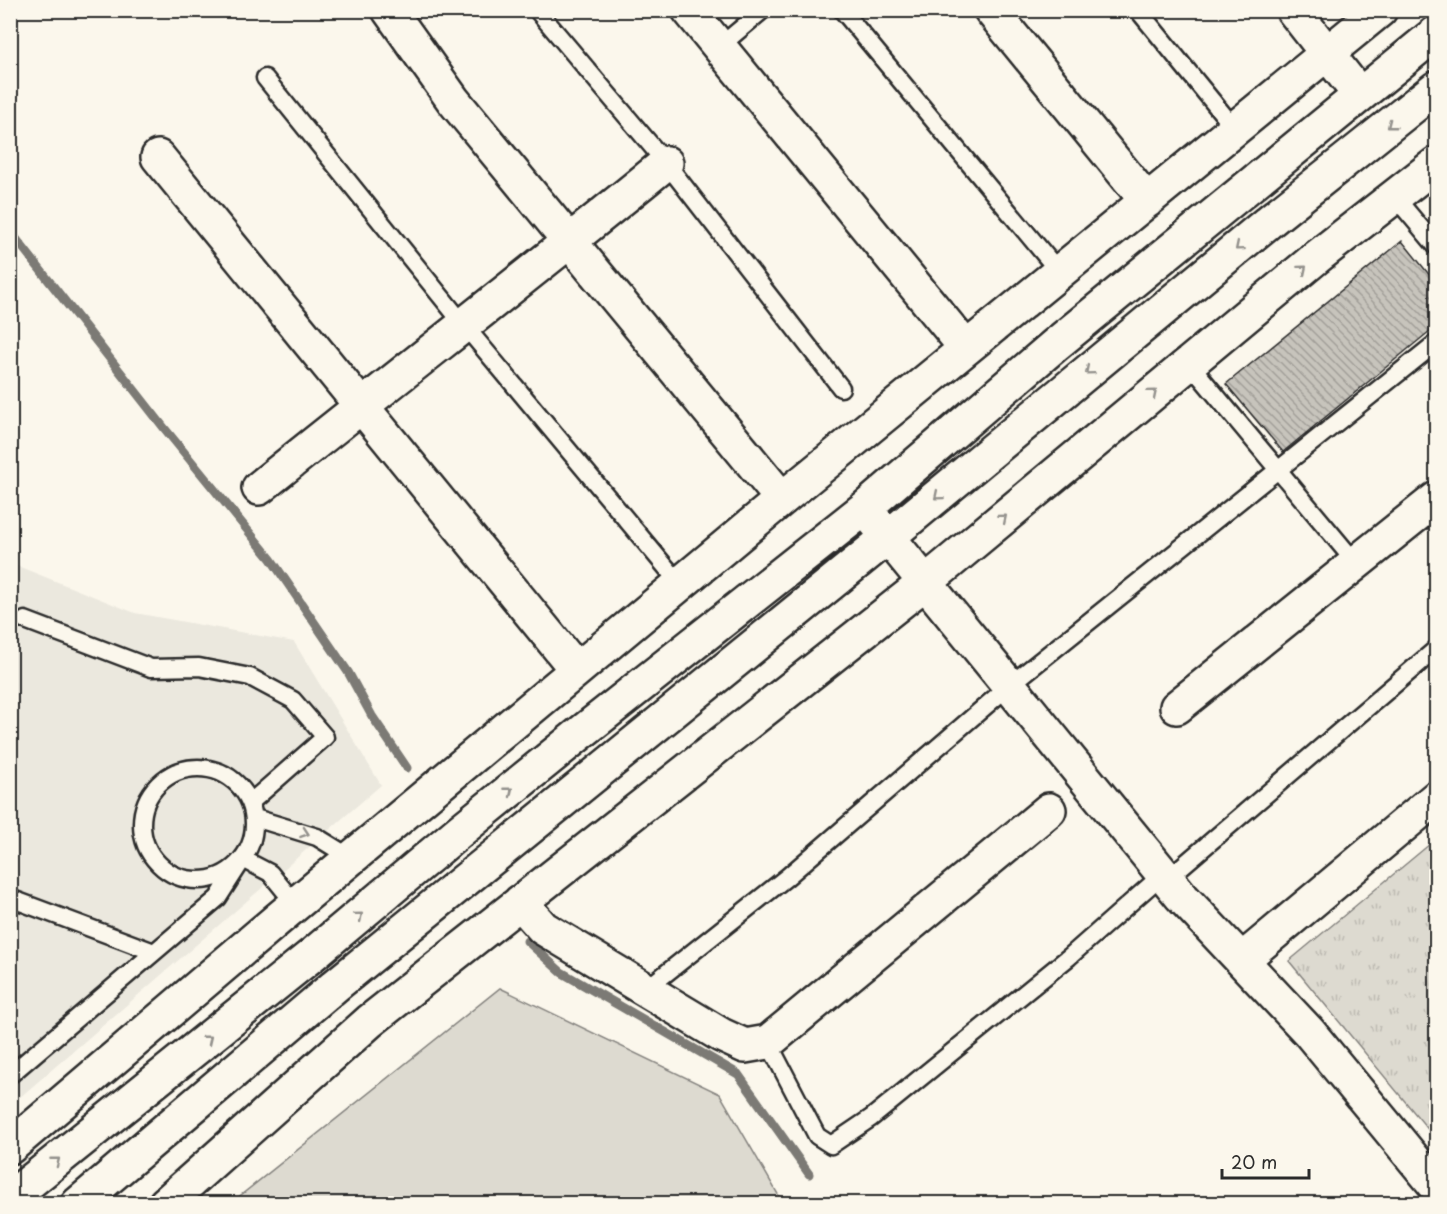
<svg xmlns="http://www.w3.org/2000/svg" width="1447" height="1214" font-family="'Playpen Sans',sans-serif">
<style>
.built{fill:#ebe8de}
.grass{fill:url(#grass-tufts);stroke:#84827e;stroke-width:1.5}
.pitch{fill:#dddad0;stroke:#84827e;stroke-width:1.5}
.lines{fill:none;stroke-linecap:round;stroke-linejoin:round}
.stream{stroke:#7b7a75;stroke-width:9}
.building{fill:url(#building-back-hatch);stroke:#2b2b2b;stroke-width:1.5}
.lane-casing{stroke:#2b2b2b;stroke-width:21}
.street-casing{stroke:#2b2b2b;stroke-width:38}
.secondary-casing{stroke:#2b2b2b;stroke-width:38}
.lane{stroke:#fbf7ec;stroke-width:16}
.street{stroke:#fbf7ec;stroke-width:33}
.secondary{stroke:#fbf7ec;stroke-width:33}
.oneway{stroke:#93918c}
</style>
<defs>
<pattern id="grass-tufts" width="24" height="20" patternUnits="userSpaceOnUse" patternTransform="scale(1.5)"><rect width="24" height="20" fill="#dddad0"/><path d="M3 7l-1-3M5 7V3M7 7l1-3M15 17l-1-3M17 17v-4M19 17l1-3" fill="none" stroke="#bebbb3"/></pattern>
<pattern id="building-back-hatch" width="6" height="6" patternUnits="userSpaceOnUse" patternTransform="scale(1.5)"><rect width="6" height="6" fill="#c7c4bc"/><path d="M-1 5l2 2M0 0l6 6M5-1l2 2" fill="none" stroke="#a29f99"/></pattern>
</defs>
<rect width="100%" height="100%" fill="#fbf7ec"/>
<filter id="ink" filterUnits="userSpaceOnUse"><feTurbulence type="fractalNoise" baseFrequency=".0167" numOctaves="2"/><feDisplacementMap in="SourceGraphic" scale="12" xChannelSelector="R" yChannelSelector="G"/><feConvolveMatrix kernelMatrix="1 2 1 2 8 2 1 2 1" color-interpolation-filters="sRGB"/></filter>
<g filter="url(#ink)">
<path class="built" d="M 10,563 L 135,613 L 294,642 L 381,785 L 11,1105 Z"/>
<path class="grass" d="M 1436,839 L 1436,1139 L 1289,961 Z"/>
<path class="pitch" d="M 500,988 L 720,1094 L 783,1203 L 231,1203 Z"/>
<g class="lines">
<path class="stream" d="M 10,231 L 165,429 L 271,559 L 348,672 L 372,716 L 407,768
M 527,941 L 561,972 L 738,1074 L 809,1174"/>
</g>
<path class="building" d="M 1402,241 L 1436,283 L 1436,326 L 1283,452 L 1226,384 Z"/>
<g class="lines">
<defs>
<path id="lane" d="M 537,10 L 666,163 L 841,388
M 842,10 L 1059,272
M 1138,10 L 1235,129
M 719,47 L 763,10
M 265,78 L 464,325 L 680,584
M 1395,197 L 1436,246
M 1189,363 L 1355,562
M 25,620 L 151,668 L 199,667 L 250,677 L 293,700 L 325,737 L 251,802
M142 824a56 56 0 1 1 112 0a56 56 0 1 1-112 0Z
M 255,818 L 317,837 L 351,858
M 1167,879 L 1436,649
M 10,898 L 154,952
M 645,990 L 787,877 L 1010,685 L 1436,343
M 768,1042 L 817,1136 L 831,1145 L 871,1118 L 1069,957 L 1163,874
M 10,1075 L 218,898 L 243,859 L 270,873 L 296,905"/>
<path id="street" d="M 389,10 L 453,100 L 782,499
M 689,10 L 966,348
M 991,10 L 1147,201
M 1293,10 L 1359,94
M 158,157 L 577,670
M 259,488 C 394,379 532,273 666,163
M 1177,707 L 1436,499
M 520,902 L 543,928 L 721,1035 L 745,1046 L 768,1042 L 1049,810
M 1242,960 L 1436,798
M 10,1147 L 278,919 L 782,499 L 1380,10
M 165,1204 L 370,1021 L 926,582 L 1317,257 L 1436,164"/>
<path id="secondary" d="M 875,521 L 1181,896 L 1309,1032 L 1436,1186
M 10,1198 L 312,955 L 461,830 L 577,736 L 865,508 L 1055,345 L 1436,33
M 78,1204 L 336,985 L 888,537 L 1272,219 L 1436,88"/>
</defs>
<use href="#lane" class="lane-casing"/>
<use href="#street" class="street-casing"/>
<use href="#secondary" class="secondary-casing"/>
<use href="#lane" class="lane"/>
<use href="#street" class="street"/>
<use href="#secondary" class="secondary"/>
</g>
<defs><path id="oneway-chevron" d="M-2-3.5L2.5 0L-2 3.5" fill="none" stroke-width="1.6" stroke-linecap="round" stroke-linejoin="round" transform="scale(1.5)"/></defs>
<g class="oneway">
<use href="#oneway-chevron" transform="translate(1391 125) rotate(142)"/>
<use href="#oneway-chevron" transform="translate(1239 247) rotate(140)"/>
<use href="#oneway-chevron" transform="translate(1303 269) rotate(-40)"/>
<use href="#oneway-chevron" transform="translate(1089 371) rotate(140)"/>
<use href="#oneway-chevron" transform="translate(1153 393) rotate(-40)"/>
<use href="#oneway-chevron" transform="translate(938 496) rotate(140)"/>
<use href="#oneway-chevron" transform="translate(1003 518) rotate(-40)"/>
<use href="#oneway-chevron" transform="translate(509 791) rotate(-39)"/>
<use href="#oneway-chevron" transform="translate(305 833) rotate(19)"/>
<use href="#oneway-chevron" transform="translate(359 916) rotate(-40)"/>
<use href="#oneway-chevron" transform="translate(208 1039) rotate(-39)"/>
<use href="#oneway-chevron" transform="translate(56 1161) rotate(-38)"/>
</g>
</g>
<rect width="1447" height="1214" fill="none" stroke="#fbf7ec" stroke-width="36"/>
<rect x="18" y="18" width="1411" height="1178" fill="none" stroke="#2b2b2b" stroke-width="2" filter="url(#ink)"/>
<path d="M1222 1169v9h87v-9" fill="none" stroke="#2b2b2b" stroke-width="3"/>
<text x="1231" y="1169" font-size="18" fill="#2b2b2b" stroke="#fbf7ec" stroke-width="4.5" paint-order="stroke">20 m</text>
</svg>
